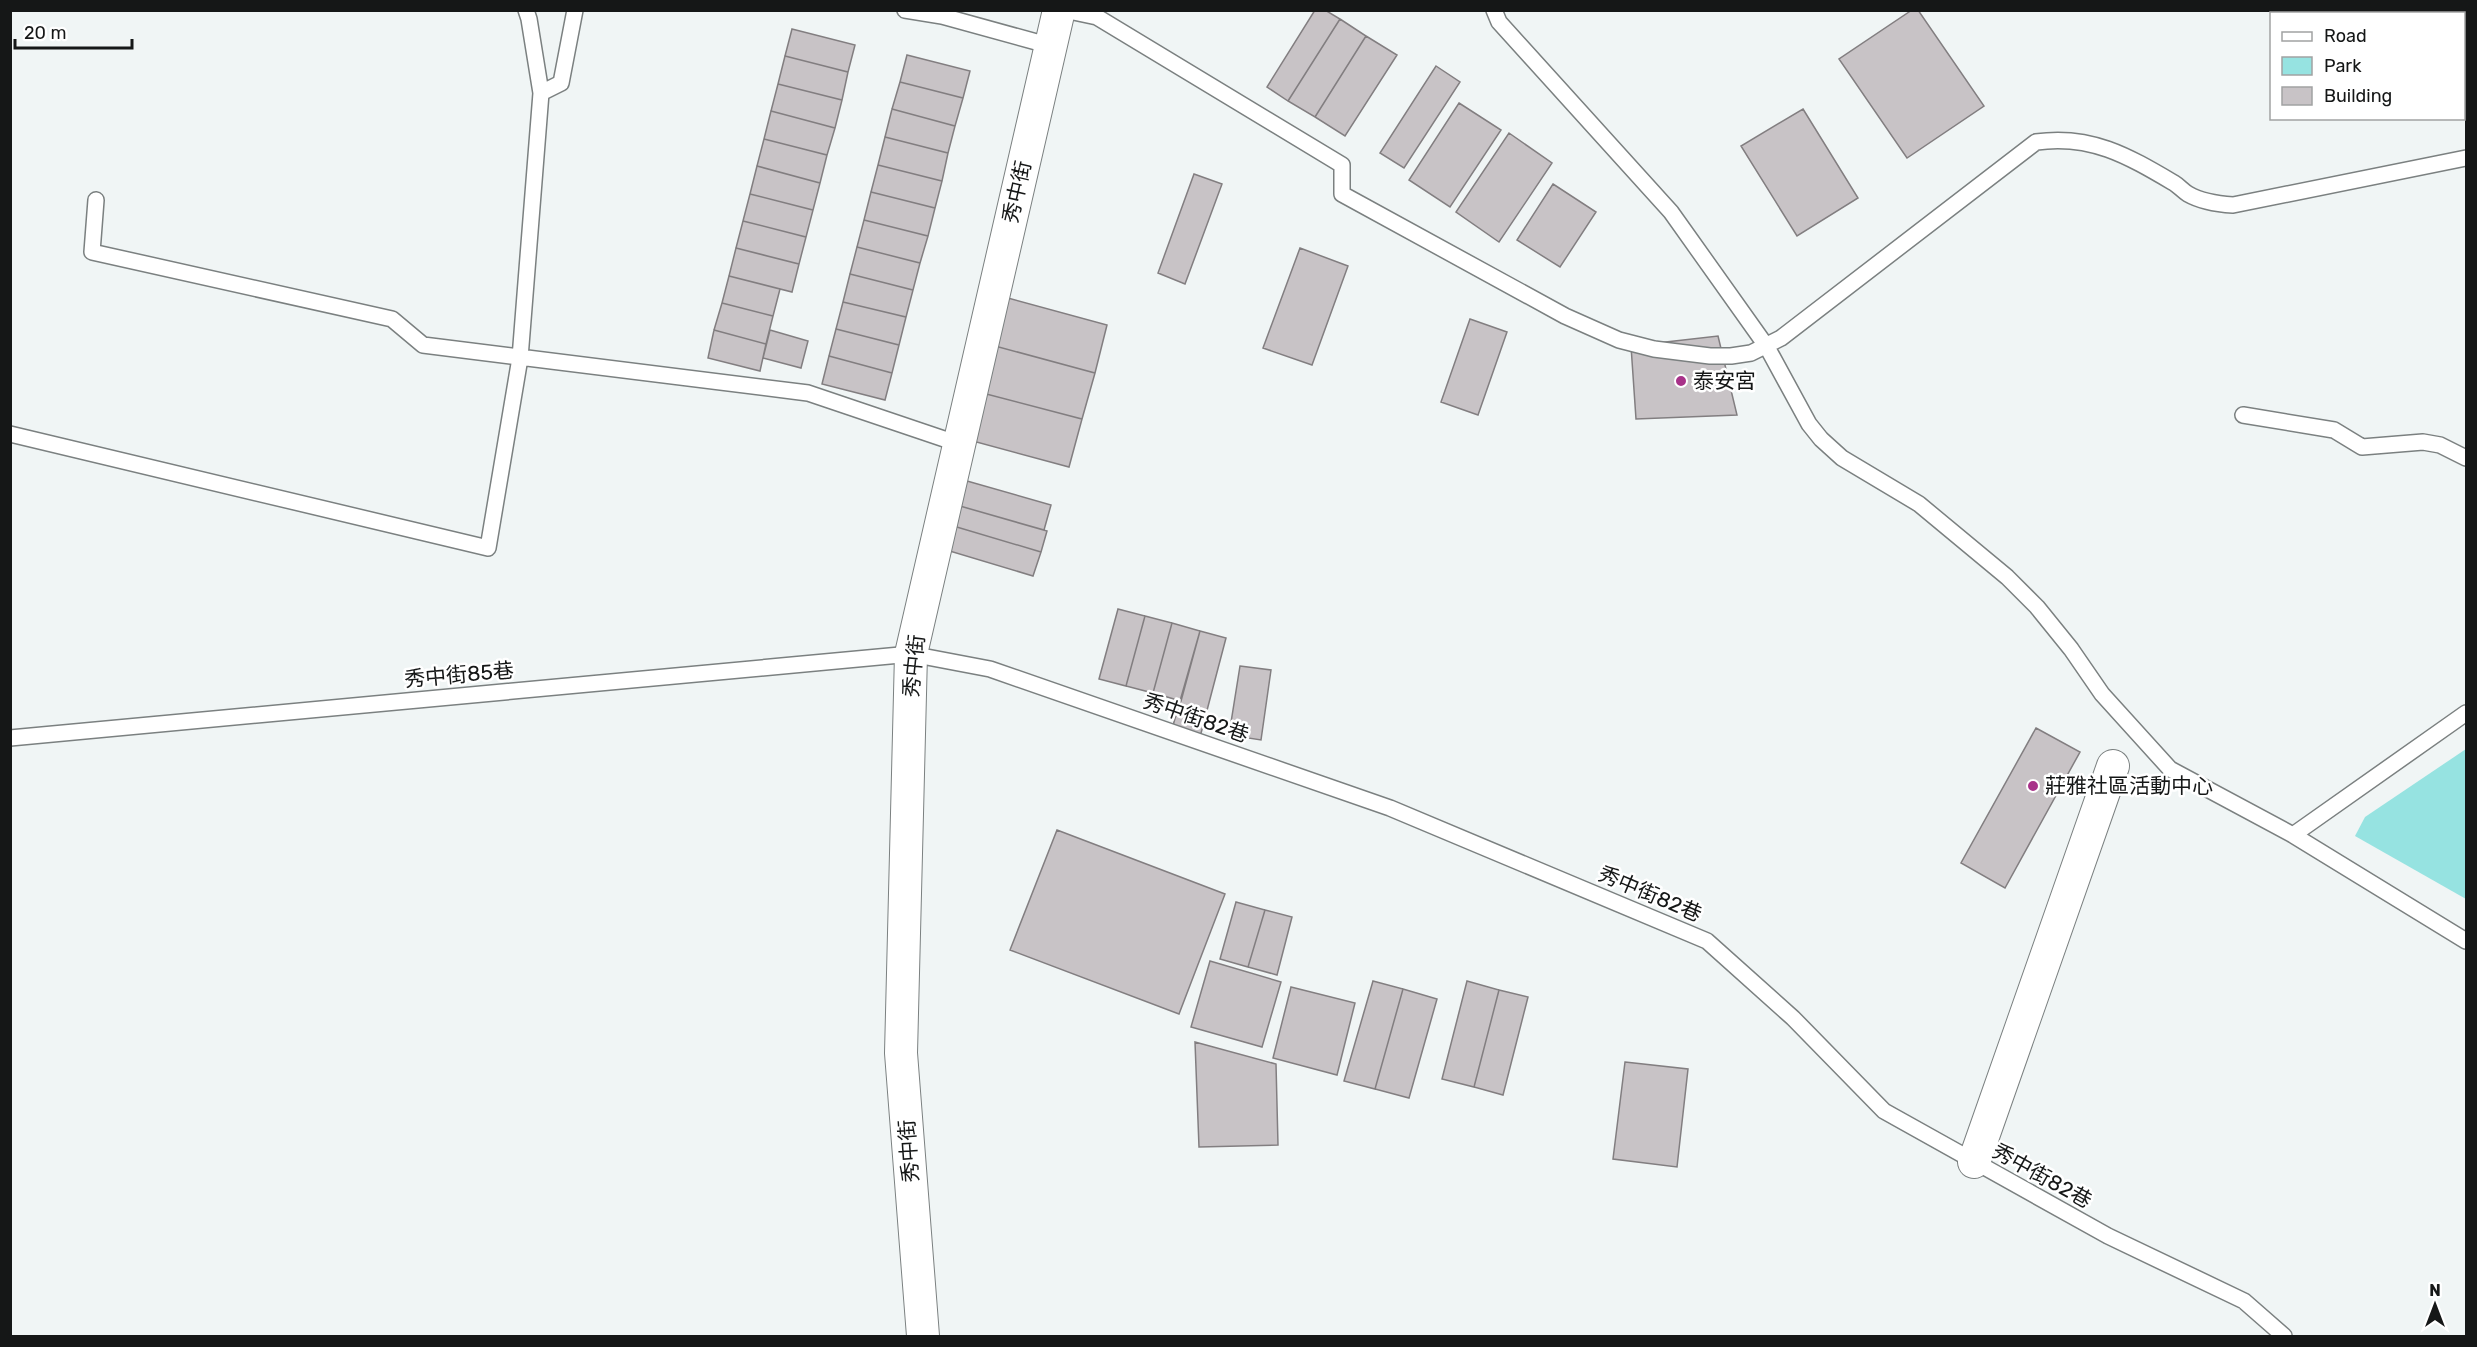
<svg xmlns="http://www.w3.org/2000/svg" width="2477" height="1347" font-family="Rubik,'Noto Sans TC',sans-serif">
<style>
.green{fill:#96e3e1}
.building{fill:#c8c3c6;stroke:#827e80;stroke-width:1.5}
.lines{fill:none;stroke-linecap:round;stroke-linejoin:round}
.service-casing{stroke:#7b8080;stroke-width:18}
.minor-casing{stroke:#7b8080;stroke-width:34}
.service{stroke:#fff;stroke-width:15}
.minor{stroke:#fff;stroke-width:32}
.poi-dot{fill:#a83289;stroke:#fff;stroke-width:2}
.labels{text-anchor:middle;stroke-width:5;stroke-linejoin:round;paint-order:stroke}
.street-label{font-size:21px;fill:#151717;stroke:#fff}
.poi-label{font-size:21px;fill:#151717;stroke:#fff;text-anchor:start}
</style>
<rect width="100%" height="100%" fill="#f0f5f5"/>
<path class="green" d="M 2466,749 L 2466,899 L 2355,836 L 2365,817 Z"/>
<path class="building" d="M 1315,10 L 1325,10 L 1340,19 L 1288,101 L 1267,87 Z
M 1912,10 L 1918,10 L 1984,106 L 1907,158 L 1839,59 Z
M 1340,19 L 1366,36 L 1315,117 L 1288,101 Z
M 792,29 L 855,45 L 848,72 L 785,56 Z
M 1366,36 L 1397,55 L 1345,136 L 1315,117 Z
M 907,55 L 970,71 L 963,98 L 900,82 Z
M 785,56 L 848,72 L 842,100 L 778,84 Z
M 1436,66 L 1460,82 L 1404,168 L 1380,153 Z
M 900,82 L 963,98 L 955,126 L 892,109 Z
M 778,84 L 842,100 L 835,128 L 771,111 Z
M 1459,103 L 1501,130 L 1450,207 L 1409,180 Z
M 892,109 L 955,126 L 948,153 L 885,137 Z
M 1803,109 L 1858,198 L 1797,236 L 1741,146 Z
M 771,111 L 835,128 L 827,155 L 764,139 Z
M 1509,133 L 1552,163 L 1499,242 L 1456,212 Z
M 885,137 L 948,153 L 942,181 L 878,165 Z
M 764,139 L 827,155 L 820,183 L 757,166 Z
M 878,165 L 942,181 L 935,208 L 871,192 Z
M 757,166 L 820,183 L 813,210 L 750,194 Z
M 1194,174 L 1222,184 L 1185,284 L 1158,273 Z
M 1553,184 L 1596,212 L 1560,267 L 1517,240 Z
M 871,192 L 935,208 L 928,236 L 864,220 Z
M 750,194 L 813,210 L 806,237 L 743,221 Z
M 864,220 L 928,236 L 920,263 L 857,247 Z
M 743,221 L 806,237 L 799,264 L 736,248 Z
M 857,247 L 920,263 L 913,290 L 850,274 Z
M 736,248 L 799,264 L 792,292 L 729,276 Z
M 1300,248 L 1348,266 L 1312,365 L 1263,348 Z
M 850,274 L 913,290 L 906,317 L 843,302 Z
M 729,276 L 780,289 L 773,316 L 722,303 Z
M 997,295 L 1107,325 L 1095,373 L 984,343 Z
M 843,302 L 906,317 L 899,345 L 836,329 Z
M 722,303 L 773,316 L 766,344 L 714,330 Z
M 1470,319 L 1507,332 L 1478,415 L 1441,402 Z
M 836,329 L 899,345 L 892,373 L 829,356 Z
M 714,330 L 766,344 L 760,371 L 708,358 Z
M 770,330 L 808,341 L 801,368 L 763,358 Z
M 1718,336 L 1737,415 L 1636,419 L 1631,346 Z
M 984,343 L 1095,373 L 1082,419 L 971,390 Z
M 829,356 L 892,373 L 885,400 L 822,384 Z
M 971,390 L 1082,419 L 1069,467 L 958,437 Z
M 953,477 L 1051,505 L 1044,530 L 946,502 Z
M 946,502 L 1047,531 L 1041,552 L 940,522 Z
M 940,522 L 1041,552 L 1033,576 L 933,546 Z
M 1118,609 L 1145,616 L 1126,686 L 1099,679 Z
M 1145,616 L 1172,623 L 1153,693 L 1126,686 Z
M 1172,623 L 1200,631 L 1181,701 L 1153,693 Z
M 1200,631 L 1226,638 L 1200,737 L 1172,729 Z
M 1240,666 L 1271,670 L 1261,740 L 1229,735 Z
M 2036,728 L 2080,752 L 2005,888 L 1961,863 Z
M 1057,830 L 1225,894 L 1179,1014 L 1010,950 Z
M 1236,902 L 1265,910 L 1248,967 L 1220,959 Z
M 1265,910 L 1292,917 L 1277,975 L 1248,967 Z
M 1210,961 L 1281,982 L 1262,1047 L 1191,1027 Z
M 1373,981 L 1403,989 L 1375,1089 L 1344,1081 Z
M 1467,981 L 1499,990 L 1474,1087 L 1442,1079 Z
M 1291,987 L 1355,1003 L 1337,1075 L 1273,1058 Z
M 1403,989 L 1437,999 L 1409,1098 L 1375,1089 Z
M 1499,990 L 1528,997 L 1503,1095 L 1474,1087 Z
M 1195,1042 L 1276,1064 L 1278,1145 L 1199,1147 Z
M 1625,1062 L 1688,1069 L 1677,1167 L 1613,1159 Z"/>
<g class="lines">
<defs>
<path id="service" d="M 526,10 L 529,19 L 541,93
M 905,10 L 942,16 L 1051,46
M 1064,10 L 1097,17 L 1342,165 L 1342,194 L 1565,316 L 1619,340 L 1654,349 L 1710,356 L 1731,356 L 1751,353 L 1781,338 L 2036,142 C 2091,134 2128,156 2174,183 C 2179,186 2183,191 2188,194 C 2202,202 2217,204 2233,205 L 2466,158
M 1494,10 L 1499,22 L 1671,212 L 1767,347 L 1809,424 L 1821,439 L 1842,458 L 1919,504 L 2007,577 L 2037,607 L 2071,649 L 2102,694 L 2170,769 L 2293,835 L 2466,941
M 96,200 L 92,252 L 392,319 L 423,345 L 808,393 L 959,444
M 2243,415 L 2334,430 L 2362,447 L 2423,442 L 2440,445 L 2466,458
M 10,434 L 488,548 L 520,358 L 541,93 L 561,83 L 575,10
M 10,738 L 911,654 L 990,669 L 1390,808 L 1707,941 L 1793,1018 L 1884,1111 L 2108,1236 L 2244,1301 L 2284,1336
M 2293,835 L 2466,713"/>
<path id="minor" d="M 1974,1162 L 2113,766
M 923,1336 L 901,1053 L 911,654 L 1059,10"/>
</defs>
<use href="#service" class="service-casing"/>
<use href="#minor" class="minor-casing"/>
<use href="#service" class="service"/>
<use href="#minor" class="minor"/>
</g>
<g class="poi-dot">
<circle cx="1681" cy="381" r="6"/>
<circle cx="2033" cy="786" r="6"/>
</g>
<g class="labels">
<g class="street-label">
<text transform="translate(1017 192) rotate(-77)" y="7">秀中街</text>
<text transform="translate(914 666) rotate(-84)" y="7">秀中街</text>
<text transform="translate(459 675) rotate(-5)" y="7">秀中街85巷</text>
<text transform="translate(1196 718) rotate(19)" y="7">秀中街82巷</text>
<text transform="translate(1650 894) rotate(23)" y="7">秀中街82巷</text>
<text transform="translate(909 1151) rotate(-94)" y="7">秀中街</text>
<text transform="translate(2042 1176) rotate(29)" y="7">秀中街82巷</text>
</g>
<g class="poi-label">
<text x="1693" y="388">泰安宮</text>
<text x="2045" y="793">莊雅社區活動中心</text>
</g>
</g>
<rect width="2477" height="1347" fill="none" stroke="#151717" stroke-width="24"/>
<rect x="2270" y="12" width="195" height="108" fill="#ffffff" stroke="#a1a2a2" stroke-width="1.5"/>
<rect x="2282" y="32" width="30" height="9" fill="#ffffff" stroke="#a1a2a2" stroke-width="1.5"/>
<text x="2324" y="42" font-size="18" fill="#151717">Road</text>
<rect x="2282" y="57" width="30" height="18" fill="#96e3e1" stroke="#a1a2a2" stroke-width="1.5"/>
<text x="2324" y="72" font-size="18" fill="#151717">Park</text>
<rect x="2282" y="87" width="30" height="18" fill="#c8c3c6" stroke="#a1a2a2" stroke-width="1.5"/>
<text x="2324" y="102" font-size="18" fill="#151717">Building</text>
<g transform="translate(2435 1305)" stroke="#ffffff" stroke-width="4.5" paint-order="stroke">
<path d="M0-4.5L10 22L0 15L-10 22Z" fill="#151717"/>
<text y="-9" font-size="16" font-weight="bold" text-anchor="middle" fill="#151717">N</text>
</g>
<path d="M15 39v9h117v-9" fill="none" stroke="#151717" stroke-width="3"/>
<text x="24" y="39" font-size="18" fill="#151717" stroke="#ffffff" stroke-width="4.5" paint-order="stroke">20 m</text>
</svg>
